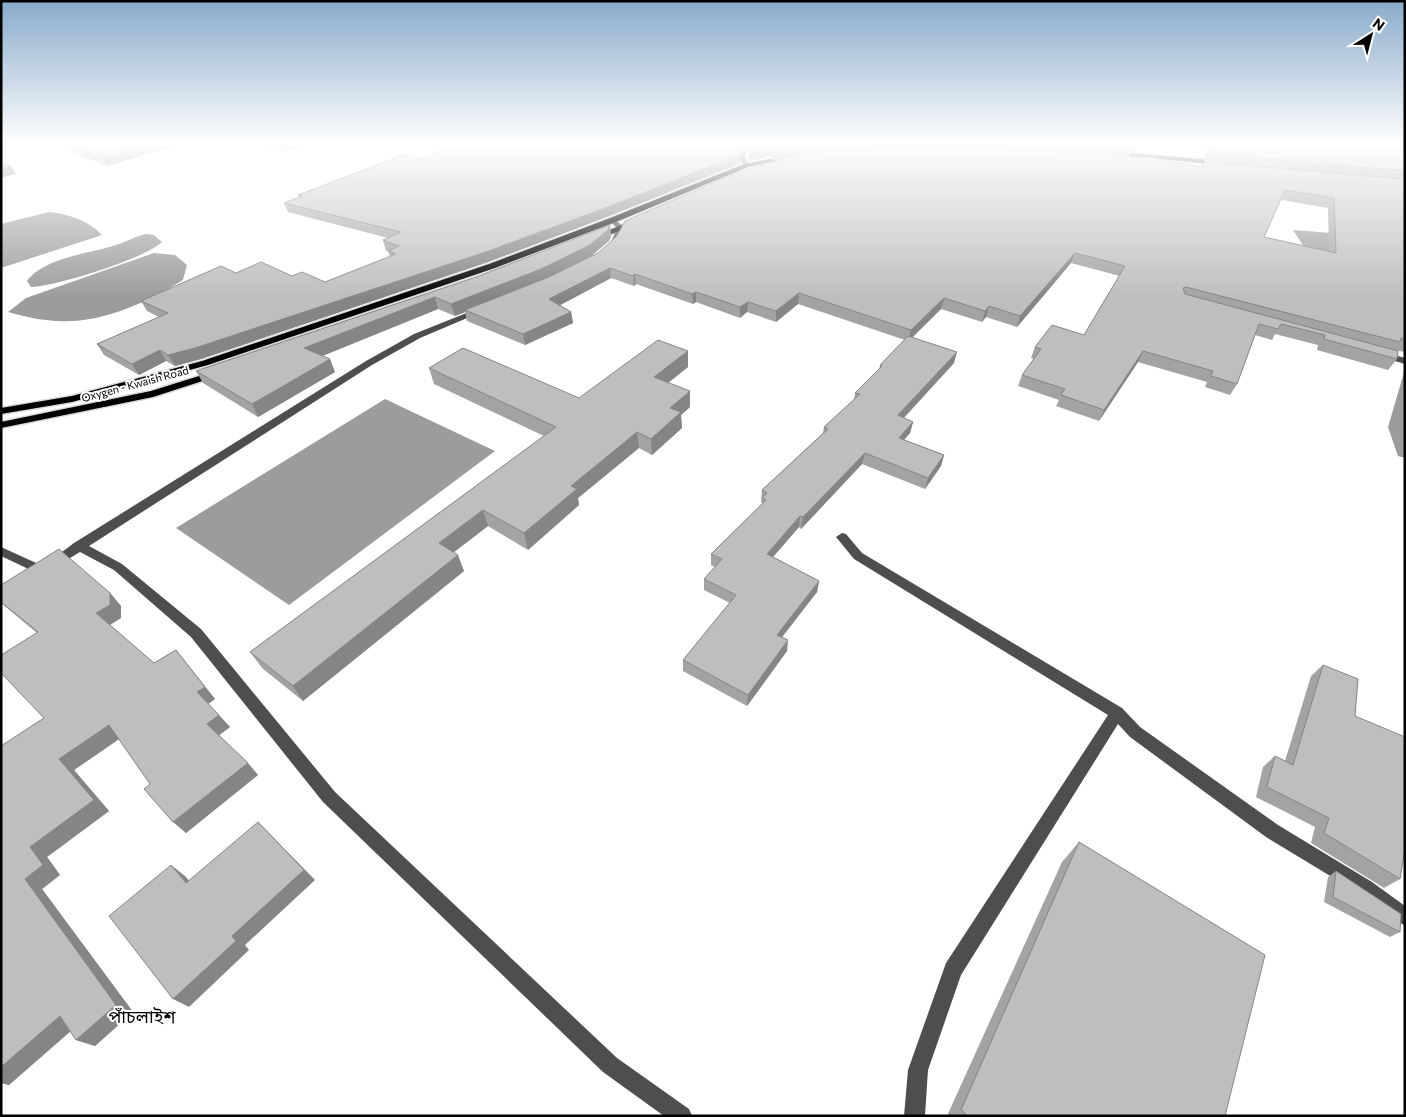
<svg xmlns="http://www.w3.org/2000/svg" width="1406" height="1117" font-family="Commissioner,'Noto Sans Bengali',sans-serif">
<style>
.water{fill:#9c9c9c}
.lines{fill:none;stroke-linecap:round;stroke-linejoin:round}
.major-casing{stroke:#dbdbdb;stroke-width:3}
.minor{fill:#4e4e4e;fill-rule:evenodd}
.major{fill:#000;fill-rule:evenodd}
.wall{fill:#a3a3a3;fill-rule:evenodd}
.shaded-wall{fill:#858585}
.building{fill:#bebebe;stroke:#858585;fill-rule:evenodd}
.labels{text-anchor:middle;stroke-width:4;stroke-linejoin:round;paint-order:stroke}
.far-street-label{font-size:11px;fill:#000;stroke:#fff}
.near-neighbourhood-label{font-size:18px;fill:#000;stroke:#fff}
</style>
<rect width="100%" height="100%" fill="#fff"/>
<path class="water" d="M 49,212 C 69,214 89,221 102,235 L 1,268 L 1,224 Z
M 1293,230 L 1333,233 L 1348,259 L 1306,250 Z
M 146,234 L 154,235 L 162,242 C 144,259 57,286 31,287 L 27,281 C 45,257 89,254 116,245 C 127,242 135,236 146,234 Z
M 154,253 L 175,255 L 187,265 L 183,280 C 143,305 94,327 46,320 C 33,319 20,315 8,312 L 26,298 Z
M 1405,369 L 1405,458 L 1398,456 L 1388,427 Z
M 385,399 L 495,451 L 289,605 L 176,528 Z"/>
<g class="lines">
<defs>
<path id="major" d="M 1113,151 L 1220,161 L 1223,163 L 1220,165 L 1111,154 Z
M 789,155 L 791,158 L 748,167 L 616,222 L 495,268 L 208,365 L 72,402 L 1,414 L 1,408 L 72,396 L 202,361 L 489,264 L 610,218 L 744,164 Z
M 633,220 L 640,222 L 600,239 L 593,237 Z
M 215,371 L 218,372 L 218,376 L 153,397 L 1,428 L 1,422 L 151,391 Z"/>
</defs>
<use href="#major" class="major-casing"/>
<path class="minor" d="M 752,142 L 759,142 L 747,152 L 745,156 L 749,165 L 744,166 L 739,156 L 742,150 Z
M 613,218 L 625,228 L 617,245 L 607,251 L 603,249 L 611,242 L 617,228 L 609,220 Z
M 479,308 L 486,310 L 420,338 L 372,365 L 89,546 L 122,564 L 201,629 L 335,792 L 617,1058 L 689,1109 L 692,1116 L 664,1116 L 603,1072 L 323,802 L 191,637 L 114,570 L 80,552 L 52,569 L 46,564 L 74,543 L 366,361 L 414,334 Z
M 1381,351 L 1405,358 L 1405,364 L 1378,356 L 1378,352 Z
M 842,533 L 846,534 L 862,553 L 1122,708 L 1140,727 L 1278,825 L 1372,882 L 1405,906 L 1405,926 L 1360,894 L 1266,837 L 1130,737 L 1118,724 L 961,975 L 928,1070 L 925,1116 L 904,1116 L 908,1070 L 946,963 L 1108,715 L 854,559 L 836,537 Z
M 1,547 L 45,567 L 47,570 L 45,573 L 41,575 L 1,556 Z"/>
<use href="#major" class="major"/>
</g>
<path class="wall" d="M 60,142 L 188,142 L 107,166 L 64,149 Z
M 259,142 L 315,142 L 284,152 Z
M 460,142 L 750,142 L 741,149 L 740,151 L 741,154 L 741,163 L 609,216 L 488,262 L 201,359 L 175,366 L 166,361 L 139,375 L 104,355 L 97,344 L 159,317 L 147,311 L 141,301 L 236,273 L 292,276 L 325,282 L 390,257 L 388,251 L 386,251 L 383,240 L 388,238 L 288,212 L 284,203 L 299,197 L 298,195 L 422,159 Z
M 752,142 L 1141,142 L 1129,156 L 1202,167 L 1210,142 L 1383,142 L 1405,145 L 1405,352 L 1394,350 L 1397,359 L 1388,370 L 1317,350 L 1318,345 L 1275,334 L 1272,340 L 1255,335 L 1237,384 L 1230,395 L 1205,387 L 1207,382 L 1138,362 L 1099,421 L 1056,406 L 1059,400 L 1018,386 L 1022,375 L 1034,359 L 1031,358 L 1035,347 L 1084,335 L 1120,276 L 1071,263 L 1017,327 L 986,317 L 982,322 L 941,309 L 912,338 L 954,363 L 904,418 L 913,422 L 910,433 L 904,440 L 944,455 L 941,466 L 925,489 L 862,464 L 801,529 L 799,527 L 773,557 L 819,581 L 817,592 L 782,637 L 787,651 L 747,706 L 683,671 L 683,660 L 730,603 L 704,590 L 704,579 L 715,567 L 711,565 L 711,554 L 762,504 L 762,502 L 761,502 L 762,490 L 823,433 L 824,427 L 854,400 L 855,393 L 879,370 L 880,365 L 905,340 L 798,304 L 776,322 L 747,312 L 740,318 L 696,302 L 693,304 L 636,284 L 634,286 L 611,278 L 560,305 L 571,312 L 573,323 L 525,345 L 467,321 L 465,312 L 455,316 L 438,309 L 322,356 L 335,372 L 258,417 L 203,383 L 196,371 L 479,276 L 610,225 L 611,237 L 609,241 L 591,256 L 788,158 L 774,161 L 770,156 L 749,161 L 749,144 ZM 1281,200 L 1328,208 L 1329,252 L 1264,237 Z
M 688,351 L 688,367 L 668,383 L 690,407 L 681,415 L 682,428 L 652,455 L 639,448 L 578,498 L 579,505 L 528,550 L 488,526 L 454,552 L 464,571 L 303,701 L 262,668 L 250,652 L 544,436 L 434,384 L 429,368 L 579,398 Z
M 1,585 L 110,593 L 121,606 L 121,618 L 110,625 L 154,663 L 176,650 L 215,699 L 208,704 L 230,727 L 219,735 L 258,775 L 186,833 L 150,784 L 119,739 L 74,770 L 109,811 L 47,857 L 60,875 L 42,889 L 133,1012 L 95,1046 L 76,1040 L 70,1031 L 9,1085 L 1,1083 L 1,746 L 44,718 L 37,633 L 1,603 Z
M 1323,665 L 1355,716 L 1400,879 L 1384,888 L 1311,843 L 1315,827 L 1256,797 L 1263,767 L 1275,756 L 1285,761 L 1311,676 Z
M 1079,842 L 1225,1116 L 947,1116 L 1062,862 Z
M 1336,871 L 1400,932 L 1390,937 L 1324,902 L 1328,877 Z"/>
<path class="shaded-wall" d="M 162,142 L 188,142 L 107,166 L 103,159 Z
M 291,142 L 315,142 L 284,152 L 281,145 Z
M 740,142 L 750,142 L 741,149 L 737,155 L 738,146 Z
M 1137,142 L 1141,142 L 1128,157 L 1132,148 Z
M 805,145 L 804,154 L 774,161 L 774,152 Z
M 770,147 L 770,156 L 749,161 L 750,152 Z
M 741,154 L 741,163 L 609,216 L 488,262 L 201,359 L 175,366 L 168,355 Z
M 11,166 L 16,174 L 1,178 L 1,169 Z
M 610,225 L 611,237 L 609,241 L 591,256 L 543,280 L 465,310 L 465,312 L 455,316 L 451,304 Z
M 1075,253 L 1071,263 L 1017,327 L 1020,316 Z
M 610,268 L 611,278 L 551,310 L 549,299 Z
M 635,274 L 636,284 L 634,286 L 633,276 Z
M 696,292 L 696,302 L 693,304 L 692,294 Z
M 799,293 L 798,304 L 776,322 L 776,311 Z
M 435,297 L 438,309 L 310,361 L 304,348 Z
M 944,298 L 941,309 L 908,341 L 911,330 Z
M 748,302 L 747,312 L 740,318 L 740,307 Z
M 989,306 L 986,317 L 982,322 L 985,311 Z
M 571,312 L 573,323 L 525,345 L 523,334 Z
M 160,350 L 166,361 L 139,375 L 132,364 Z
M 688,351 L 688,367 L 655,393 L 654,377 Z
M 1143,351 L 1138,362 L 1099,421 L 1104,410 Z
M 957,352 L 954,363 L 895,427 L 898,415 Z
M 330,359 L 335,372 L 258,417 L 252,404 Z
M 690,391 L 690,407 L 681,415 L 682,428 L 652,455 L 651,439 L 670,408 Z
M 913,422 L 910,433 L 896,449 L 899,438 Z
M 637,432 L 639,448 L 578,498 L 579,505 L 528,550 L 524,533 L 571,486 Z
M 865,453 L 862,464 L 801,529 L 803,517 Z
M 944,455 L 941,466 L 925,489 L 928,478 Z
M 483,510 L 488,526 L 445,559 L 439,543 Z
M 800,516 L 799,527 L 766,565 L 767,554 Z
M 458,555 L 464,571 L 303,701 L 293,686 Z
M 819,581 L 817,592 L 775,646 L 777,635 Z
M 110,593 L 121,606 L 121,618 L 108,626 L 96,613 Z
M 788,640 L 787,651 L 747,706 L 748,695 Z
M 176,650 L 186,663 L 215,699 L 208,704 L 197,692 Z
M 219,715 L 230,727 L 218,736 L 207,724 Z
M 109,725 L 122,737 L 74,770 L 109,811 L 47,857 L 60,875 L 42,889 L 133,1012 L 95,1046 L 76,1040 L 25,879 L 30,847 L 59,759 Z
M 248,763 L 258,775 L 186,833 L 173,822 Z
M 258,822 L 315,880 L 245,945 L 249,950 L 189,1007 L 173,999 L 232,936 Z
M 171,865 L 185,876 L 200,893 L 186,883 Z
M 60,1016 L 79,1024 L 9,1085 L 1,1083 L 1,1067 Z"/>
<path class="building" d="M 60,142 L 162,142 L 103,159 Z
M 274,142 L 291,142 L 281,145 Z
M 460,142 L 740,142 L 738,146 L 741,154 L 608,207 L 486,252 L 195,348 L 168,355 L 160,350 L 132,364 L 97,344 L 168,313 L 141,301 L 221,266 L 236,273 L 261,262 L 292,276 L 302,272 L 325,282 L 396,254 L 388,251 L 399,246 L 383,240 L 401,232 L 284,203 L 302,196 L 298,195 L 406,154 L 422,159 Z
M 752,142 L 851,142 L 805,145 L 774,152 L 770,147 L 750,152 L 749,144 Z
M 1006,142 L 1137,142 L 1132,148 Z
M 1211,142 L 1383,142 L 1405,145 L 1405,171 L 1207,154 Z
M 914,145 L 987,147 L 1154,158 L 1203,167 L 1205,162 L 1405,179 L 1405,339 L 1401,338 L 1400,342 L 1186,287 L 1183,288 L 1185,294 L 1398,351 L 1397,359 L 1324,339 L 1325,335 L 1281,324 L 1278,329 L 1259,324 L 1237,384 L 1211,376 L 1213,371 L 1143,351 L 1104,410 L 1061,395 L 1065,389 L 1022,375 L 1041,349 L 1035,347 L 1052,325 L 1084,335 L 1125,266 L 1075,253 L 1020,316 L 989,306 L 985,311 L 944,298 L 911,330 L 799,293 L 776,311 L 748,302 L 740,307 L 696,292 L 692,294 L 635,274 L 633,276 L 610,268 L 549,299 L 571,312 L 523,334 L 465,310 L 549,277 L 598,253 L 617,236 L 625,221 L 741,171 L 805,153 ZM 1285,190 L 1334,198 L 1336,253 L 1264,237 Z
M 1,161 L 11,166 L 1,169 Z
M 610,225 L 608,230 L 590,245 L 541,269 L 451,304 L 435,297 L 304,348 L 330,359 L 252,404 L 196,371 L 479,276 Z
M 908,336 L 957,352 L 898,415 L 913,422 L 899,438 L 944,455 L 928,478 L 865,453 L 803,517 L 800,516 L 767,554 L 819,581 L 777,635 L 788,640 L 748,695 L 683,660 L 736,595 L 704,579 L 722,559 L 711,554 L 766,500 L 762,498 L 767,493 L 762,490 L 828,429 L 824,427 L 860,394 L 855,393 L 882,366 L 880,365 Z
M 658,340 L 688,351 L 654,377 L 690,391 L 670,408 L 681,412 L 651,439 L 637,432 L 571,486 L 577,489 L 524,533 L 483,510 L 439,543 L 458,555 L 293,686 L 250,652 L 556,427 L 429,368 L 463,348 L 579,398 Z
M 59,549 L 110,593 L 110,605 L 96,613 L 154,663 L 176,650 L 205,687 L 197,692 L 219,715 L 207,724 L 248,763 L 173,822 L 144,789 L 150,784 L 109,725 L 59,759 L 94,800 L 30,847 L 43,865 L 25,879 L 116,1005 L 76,1040 L 60,1016 L 1,1067 L 1,746 L 44,718 L 1,673 L 1,655 L 38,632 L 1,602 L 1,585 Z
M 1323,665 L 1358,679 L 1355,716 L 1405,737 L 1405,848 L 1400,879 L 1324,833 L 1329,818 L 1267,787 L 1275,756 L 1293,765 Z
M 258,822 L 304,870 L 232,936 L 236,941 L 173,999 L 109,916 L 171,865 L 186,883 Z
M 1079,842 L 1265,955 L 1225,1116 L 968,1116 L 961,1110 Z
M 1336,871 L 1401,914 L 1400,932 L 1333,897 Z"/>
<linearGradient id="sky" x2="0" y2="1"><stop stop-color="#89aaca"/><stop offset="0.48" stop-color="#fff"/><stop offset="1" stop-color="#fff" stop-opacity="0"/></linearGradient>
<rect width="1406" height="298" fill="url(#sky)"/>
<g class="labels">
<g class="far-street-label">
<text transform="translate(135 384) rotate(-15)" y="4">Oxygen - Kwaish Road</text>
</g>
<g class="near-neighbourhood-label">
<text x="142" y="1023">পাঁচলাইশ</text>
</g>
</g>
<rect width="1406" height="1117" fill="none" stroke="#000000" stroke-width="5"/>
<g transform="translate(1371 35) rotate(36)" stroke="#ffffff" stroke-width="4" paint-order="stroke">
<path d="M0-4L9 19L0 12L-9 19Z" fill="#000000"/>
<text y="-8" font-size="14" font-weight="bold" text-anchor="middle" fill="#000000">N</text>
</g>
</svg>
